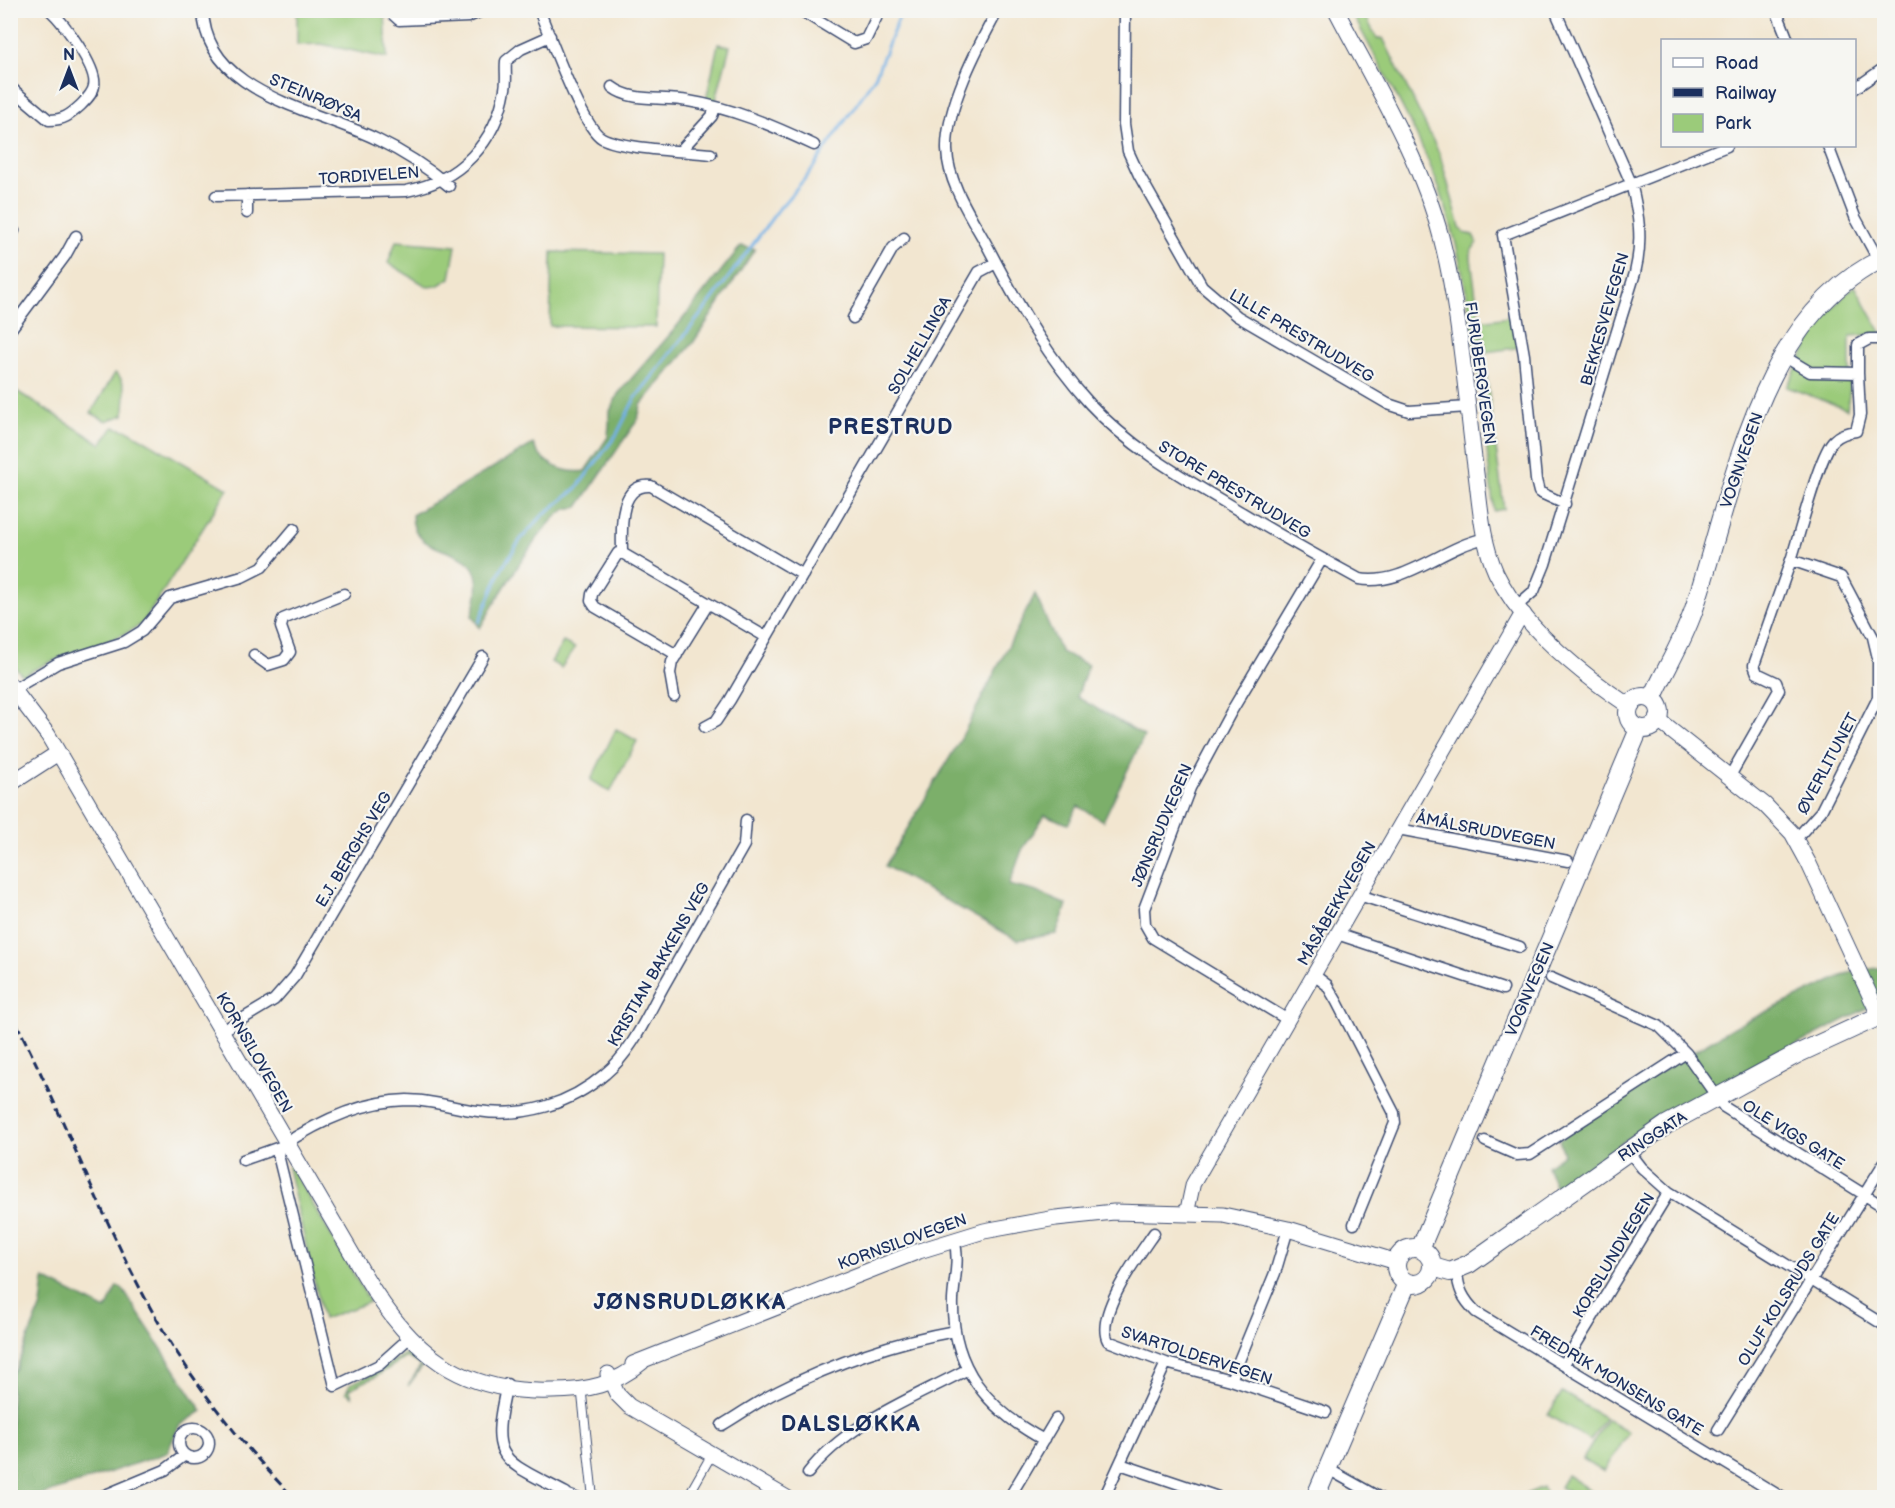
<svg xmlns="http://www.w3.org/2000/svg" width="1895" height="1508" font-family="'Balsamiq Sans',sans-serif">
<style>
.green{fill:#9bcb7a;stroke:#5b7d6c;stroke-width:1.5}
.forest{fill:#7caf6a;stroke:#4c6f64;stroke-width:1.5}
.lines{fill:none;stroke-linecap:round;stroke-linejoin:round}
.stream{stroke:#72b0e5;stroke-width:3}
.pedestrian-casing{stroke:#3b4a6f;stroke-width:10}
.minor-casing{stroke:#3b4a6f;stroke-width:13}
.tertiary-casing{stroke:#3b4a6f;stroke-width:16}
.secondary-casing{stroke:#3b4a6f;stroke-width:17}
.primary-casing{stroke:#3b4a6f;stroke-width:20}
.pedestrian{stroke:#fff;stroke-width:8}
.minor{stroke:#fff;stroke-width:10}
.tertiary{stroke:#fff;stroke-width:14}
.secondary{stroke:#fff;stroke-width:15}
.primary{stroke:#fff;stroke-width:18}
.rail{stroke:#1b2f5e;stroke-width:3;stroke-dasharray:9 4.5;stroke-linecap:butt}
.labels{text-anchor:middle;stroke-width:4.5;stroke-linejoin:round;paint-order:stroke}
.street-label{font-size:16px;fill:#1b2f5e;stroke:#f6f6f2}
.district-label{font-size:22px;font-weight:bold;letter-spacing:1.5px;fill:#1b2f5e;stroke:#f6f6f2}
</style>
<rect width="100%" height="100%" fill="#f6f6f2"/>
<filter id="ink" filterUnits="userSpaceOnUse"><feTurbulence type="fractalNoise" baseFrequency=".0167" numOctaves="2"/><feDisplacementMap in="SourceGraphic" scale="12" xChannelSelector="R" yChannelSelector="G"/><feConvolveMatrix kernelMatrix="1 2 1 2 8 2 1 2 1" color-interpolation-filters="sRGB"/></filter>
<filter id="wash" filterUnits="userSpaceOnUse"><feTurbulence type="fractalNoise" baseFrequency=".008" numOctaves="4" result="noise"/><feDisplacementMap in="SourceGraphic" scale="24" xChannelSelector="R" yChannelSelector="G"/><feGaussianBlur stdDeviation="1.35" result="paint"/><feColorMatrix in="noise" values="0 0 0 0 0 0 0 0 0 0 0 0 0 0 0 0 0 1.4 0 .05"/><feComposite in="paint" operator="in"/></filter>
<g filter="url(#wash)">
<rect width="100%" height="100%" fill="#f2e6d0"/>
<path class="green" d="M 297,11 L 385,11 L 387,58 L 321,44 L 297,45 Z
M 1351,11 L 1363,11 L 1377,39 L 1383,38 L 1440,155 L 1460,227 L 1464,233 L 1473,235 L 1477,243 L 1471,251 L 1471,258 L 1504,509 L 1494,511 C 1481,410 1476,305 1446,208 C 1424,139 1384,75 1351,11 Z
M 718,44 L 730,46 L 714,107 L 705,105 Z
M 396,241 L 456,246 L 450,278 L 437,286 L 428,287 L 388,263 Z
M 552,252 L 658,254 L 656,327 L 550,326 Z
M 1855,286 L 1882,334 L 1850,336 L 1850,388 L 1847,409 L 1787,387 C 1803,353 1825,310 1855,286 Z
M 1516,316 L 1522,347 L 1486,352 L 1481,321 Z
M 115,373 C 129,382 124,400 124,415 L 106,421 L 91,413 Z
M 10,387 L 101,444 L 114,427 L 129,431 L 228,489 L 143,623 C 107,648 61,652 23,676 L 10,661 Z
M 563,642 L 575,648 L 561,668 L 551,662 Z
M 616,729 L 637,741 L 610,792 L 591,780 Z
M 290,1165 L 370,1302 L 323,1319 L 288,1168 Z
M 405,1354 L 412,1355 L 424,1364 L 408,1386 L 421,1365 L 406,1357 L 375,1377 L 349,1389 L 352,1396 L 346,1392 L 350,1384 L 377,1372 Z
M 1562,1392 L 1605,1418 L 1590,1441 L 1548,1415 Z
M 1607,1419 L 1629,1432 L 1604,1472 L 1583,1459 Z
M 1567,1475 L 1592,1491 L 1587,1497 L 1576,1497 L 1560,1487 Z
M 1543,1487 L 1547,1497 L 1528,1497 L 1526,1494 Z"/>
<path class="forest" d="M 741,246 L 755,249 L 693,343 L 641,405 L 638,419 L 578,507 C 574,508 568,508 565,510 C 544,519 493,605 480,628 L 472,616 C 475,604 479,592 477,579 C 472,542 412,560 412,515 L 533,444 C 541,464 565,474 585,471 L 608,437 L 610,411 L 618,394 L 673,331 Z
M 1035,594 L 1061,652 L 1088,665 L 1077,697 L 1144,736 L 1103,821 L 1078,806 L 1068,824 L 1045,815 L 1022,850 L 1009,885 L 1034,891 L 1067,905 L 1056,934 L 1017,940 L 885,866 L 959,742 Z
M 1884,967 L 1884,1002 L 1865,1009 L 1654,1120 L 1556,1189 L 1547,1166 L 1564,1154 L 1559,1140 L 1623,1095 L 1730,1029 L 1851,972 Z
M 44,1279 L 106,1310 L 117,1286 L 122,1288 L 202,1411 L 179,1426 L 167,1453 L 42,1495 L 11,1497 L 11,1374 L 16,1369 L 41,1306 Z"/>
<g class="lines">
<path class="stream" d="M 479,622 L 502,568 L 521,539 L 543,515 L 576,489 L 617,434 L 634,400 L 709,304 L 778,210 L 808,175 L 875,77 L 902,10"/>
</g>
</g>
<g filter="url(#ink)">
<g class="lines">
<defs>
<path id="pedestrian" d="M 582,1395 L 593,1498
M 566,1493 L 580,1498
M 687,1498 L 708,1461"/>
<path id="minor" d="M 203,10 C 205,94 315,109 376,139 C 401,151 428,168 449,186
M 388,10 L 399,20 L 468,17 L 484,10
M 539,10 C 550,36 582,127 602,138 C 622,149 685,151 711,154
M 800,10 L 854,43 L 866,39 L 880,10
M 998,10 C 977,48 946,107 947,150 C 948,186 975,222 991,253 C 1019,307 1049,359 1090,404 C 1128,445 1175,473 1221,500 C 1267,528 1313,554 1359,579 C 1404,587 1442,547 1486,538
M 1125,10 L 1124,124 L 1128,151 L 1139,175 L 1202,286 L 1237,316 L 1388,404 L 1409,411 L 1468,407
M 1776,10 L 1788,40
M 10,87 L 49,120 C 64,120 70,115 81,105 C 86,100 93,93 94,86 C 98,68 63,22 50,10
M 612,87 C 633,103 664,96 688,101 C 732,108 774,126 814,145
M 1854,89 L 1884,68
M 1828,146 L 1855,217 L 1879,261
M 681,150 L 712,116 L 715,108
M 247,195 L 247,213
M 216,196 L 406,191 C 459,181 496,143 505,89 C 507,80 505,70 506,61 L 521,49 L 550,36
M 10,227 L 14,231
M 853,318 L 893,248 L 904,238
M 10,330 L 65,256 L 76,236
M 1785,357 L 1810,372 L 1858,373 L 1858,345 L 1869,339 L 1884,339
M 1565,504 L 1539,492 L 1536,480 L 1524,355 L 1503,235 L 1727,146
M 622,553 C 622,532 617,483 651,486 L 803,575
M 1791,560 C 1799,537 1820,452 1834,440 C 1840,434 1848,432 1856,431 L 1860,415 L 1858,373
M 1518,605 L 1534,591 L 1545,564 L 1635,273 C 1643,240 1639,215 1631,183 L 1555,10
M 254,655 L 268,665 L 284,660 L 290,652 L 281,627 L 283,619 L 344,594
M 677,655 L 595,607 L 591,601 L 592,594 L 618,553 L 622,553 L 766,637
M 14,689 L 58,663 L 124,642 L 142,631 L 170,598 L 242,577 L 262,567 L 294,529
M 674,696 L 670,673 L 672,662 L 708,604
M 705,727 L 716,721 L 730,700 L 979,272 L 996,263
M 1730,776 L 1779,690 L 1776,682 L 1757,673 L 1754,665 L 1791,560 L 1841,577 L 1873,637 L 1878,658 L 1878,698 L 1821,811 L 1796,839
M 1398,829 L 1568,861
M 1359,895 L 1520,947
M 1337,934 L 1503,989
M 1314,975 L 1327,985 L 1337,1002 L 1394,1113 L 1395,1123 L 1354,1224
M 1551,978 L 1659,1026 L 1686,1053 L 1724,1107 L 1884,1207
M 1288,1020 L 1153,938 L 1145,924 L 1144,909 L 1190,788 L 1231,712 L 1322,559
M 1884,1028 L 1884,1029
M 222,1031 L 274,1000 L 295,976 L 483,657
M 1485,1141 L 1517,1155 L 1530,1154 L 1686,1053
M 1628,1150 L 1642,1168 L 1669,1192 L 1884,1325
M 243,1160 L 280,1147
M 1154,1233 C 1139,1255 1094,1315 1108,1341 L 1166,1363 L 1231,1380 L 1326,1412
M 954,1240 C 960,1259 954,1280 953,1300 C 951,1367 988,1410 1044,1440
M 1457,1271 C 1458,1289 1463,1299 1476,1312 L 1783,1498
M 409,1338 L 379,1365 L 335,1386 L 278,1155 L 280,1147 C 316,1123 362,1101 407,1100 C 432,1100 454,1108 478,1111 C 525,1118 570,1104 605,1074 C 631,1053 647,1016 663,987 C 690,940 717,892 744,845 L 746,820
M 1564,1364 L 1669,1192
M 1231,1380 L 1275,1273 L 1288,1229
M 507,1384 C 489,1462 500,1458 566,1493
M 722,1425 C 741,1414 758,1401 777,1392 C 834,1363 893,1342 955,1331
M179 1443a15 15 0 1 1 30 0a15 15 0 1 1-30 0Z
M 1718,1430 L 1884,1163
M 1120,1464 L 1221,1498
M 1328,1469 L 1380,1498
M 808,1473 C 846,1423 914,1398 968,1369
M 98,1498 L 165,1470 L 185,1455
M 1009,1498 L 1056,1419
M 1104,1498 L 1166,1363"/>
<path id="tertiary" d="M 1187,1212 L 1193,1184 L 1519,619 L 1524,614"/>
<path id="secondary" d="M 1336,10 C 1374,83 1420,157 1441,237 C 1460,311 1465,390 1475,466 C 1480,501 1481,540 1496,573 C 1522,627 1580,673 1629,706
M 10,685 L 48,735 L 365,1276 C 410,1352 460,1394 552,1391 C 586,1391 615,1385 642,1362
M 1659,721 L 1765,805 L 1792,833 L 1809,864 L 1880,1017
M 10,784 L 58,753
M 633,1364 L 919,1251 L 984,1231 L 1056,1218 L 1114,1212 L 1223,1215 L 1288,1229 L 1397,1262
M 608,1374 L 617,1394 L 629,1406 L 787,1498"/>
<path id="primary" d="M1628 713a16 16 0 1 1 32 0a16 16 0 1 1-32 0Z
M 1652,699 C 1665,670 1682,643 1693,612 C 1733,493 1757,317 1884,258
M1396 1266a18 18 0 1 1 36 0a18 18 0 1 1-36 0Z
M 1420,1249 L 1639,729
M 1433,1267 L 1450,1272 L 1469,1264 L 1666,1125 L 1797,1054 L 1884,1014
M 1315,1498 L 1407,1283"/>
</defs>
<use href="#pedestrian" class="pedestrian-casing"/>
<use href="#minor" class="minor-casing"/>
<use href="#tertiary" class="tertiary-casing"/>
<use href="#secondary" class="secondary-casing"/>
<use href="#primary" class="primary-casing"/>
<use href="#pedestrian" class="pedestrian"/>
<use href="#minor" class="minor"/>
<use href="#tertiary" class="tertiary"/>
<use href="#secondary" class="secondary"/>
<use href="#primary" class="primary"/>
<path class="rail" d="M 10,1011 C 61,1108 98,1212 151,1309 C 189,1378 238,1441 294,1498"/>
</g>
</g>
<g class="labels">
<g class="street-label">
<text transform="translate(316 97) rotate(23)" y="6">STEINRØYSA</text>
<text transform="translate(369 175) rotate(-4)" y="6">TORDIVELEN</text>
<text transform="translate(1604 319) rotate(-74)" y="6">BEKKESVEVEGEN</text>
<text transform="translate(1302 335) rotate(31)" y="6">LILLE PRESTRUDVEG</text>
<text transform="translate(919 345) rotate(-60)" y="6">SOLHELLINGA</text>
<text transform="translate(1481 373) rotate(82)" y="6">FURUBERGVEGEN</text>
<text transform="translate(1741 460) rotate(-71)" y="6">VOGNVEGEN</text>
<text transform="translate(1235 489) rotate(31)" y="6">STORE PRESTRUDVEG</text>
<text transform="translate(1827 763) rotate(-62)" y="6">ØVERLITUNET</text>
<text transform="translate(1161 825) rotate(-67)" y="6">JØNSRUDVEGEN</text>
<text transform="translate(1486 830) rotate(11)" y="6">ÅMÅLSRUDVEGEN</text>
<text transform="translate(353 849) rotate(-59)" y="6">E.J. BERGHS VEG</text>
<text transform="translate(1336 903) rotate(-60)" y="6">MÅSÅBEKKVEGEN</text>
<text transform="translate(658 964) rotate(-60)" y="6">KRISTIAN BAKKENS VEG</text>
<text transform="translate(1529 989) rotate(-67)" y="6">VOGNVEGEN</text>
<text transform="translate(255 1052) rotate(60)" y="6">KORNSILOVEGEN</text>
<text transform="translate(1794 1134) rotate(32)" y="6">OLE VIGS GATE</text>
<text transform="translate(1652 1136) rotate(-33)" y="6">RINGGATA</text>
<text transform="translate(902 1241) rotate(-20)" y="6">KORNSILOVEGEN</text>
<text transform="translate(1613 1255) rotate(-59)" y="6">KORSLUNDVEGEN</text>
<text transform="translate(1788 1289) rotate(-58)" y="6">OLUF KOLSRUDS GATE</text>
<text transform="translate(1197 1355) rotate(18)" y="6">SVARTOLDERVEGEN</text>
<text transform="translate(1617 1380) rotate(31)" y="6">FREDRIK MONSENS GATE</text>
</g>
<g class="district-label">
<text x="891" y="434">PRESTRUD</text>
<text x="690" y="1309">JØNSRUDLØKKA</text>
<text x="851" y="1431">DALSLØKKA</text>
</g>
</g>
<rect width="1895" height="1508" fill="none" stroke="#f6f6f2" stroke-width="36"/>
<rect x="1661" y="39" width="195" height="108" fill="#f6f6f2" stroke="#9ea6b7" stroke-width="1.5"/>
<rect x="1673" y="58" width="30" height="9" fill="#ffffff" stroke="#9ea6b7" stroke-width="1.5"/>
<text x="1715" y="69" font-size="18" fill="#1b2f5e">Road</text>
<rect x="1673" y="88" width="30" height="9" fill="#1b2f5e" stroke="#9ea6b7" stroke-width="1.5"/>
<text x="1715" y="99" font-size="18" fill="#1b2f5e">Railway</text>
<rect x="1673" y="114" width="30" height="18" fill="#9bcb7a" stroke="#9ea6b7" stroke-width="1.5"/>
<text x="1715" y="129" font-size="18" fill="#1b2f5e">Park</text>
<g transform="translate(69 69)" stroke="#f6f6f2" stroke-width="4.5" paint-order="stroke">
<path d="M0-4.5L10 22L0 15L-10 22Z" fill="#1b2f5e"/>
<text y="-9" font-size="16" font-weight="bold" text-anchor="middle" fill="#1b2f5e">N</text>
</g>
</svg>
